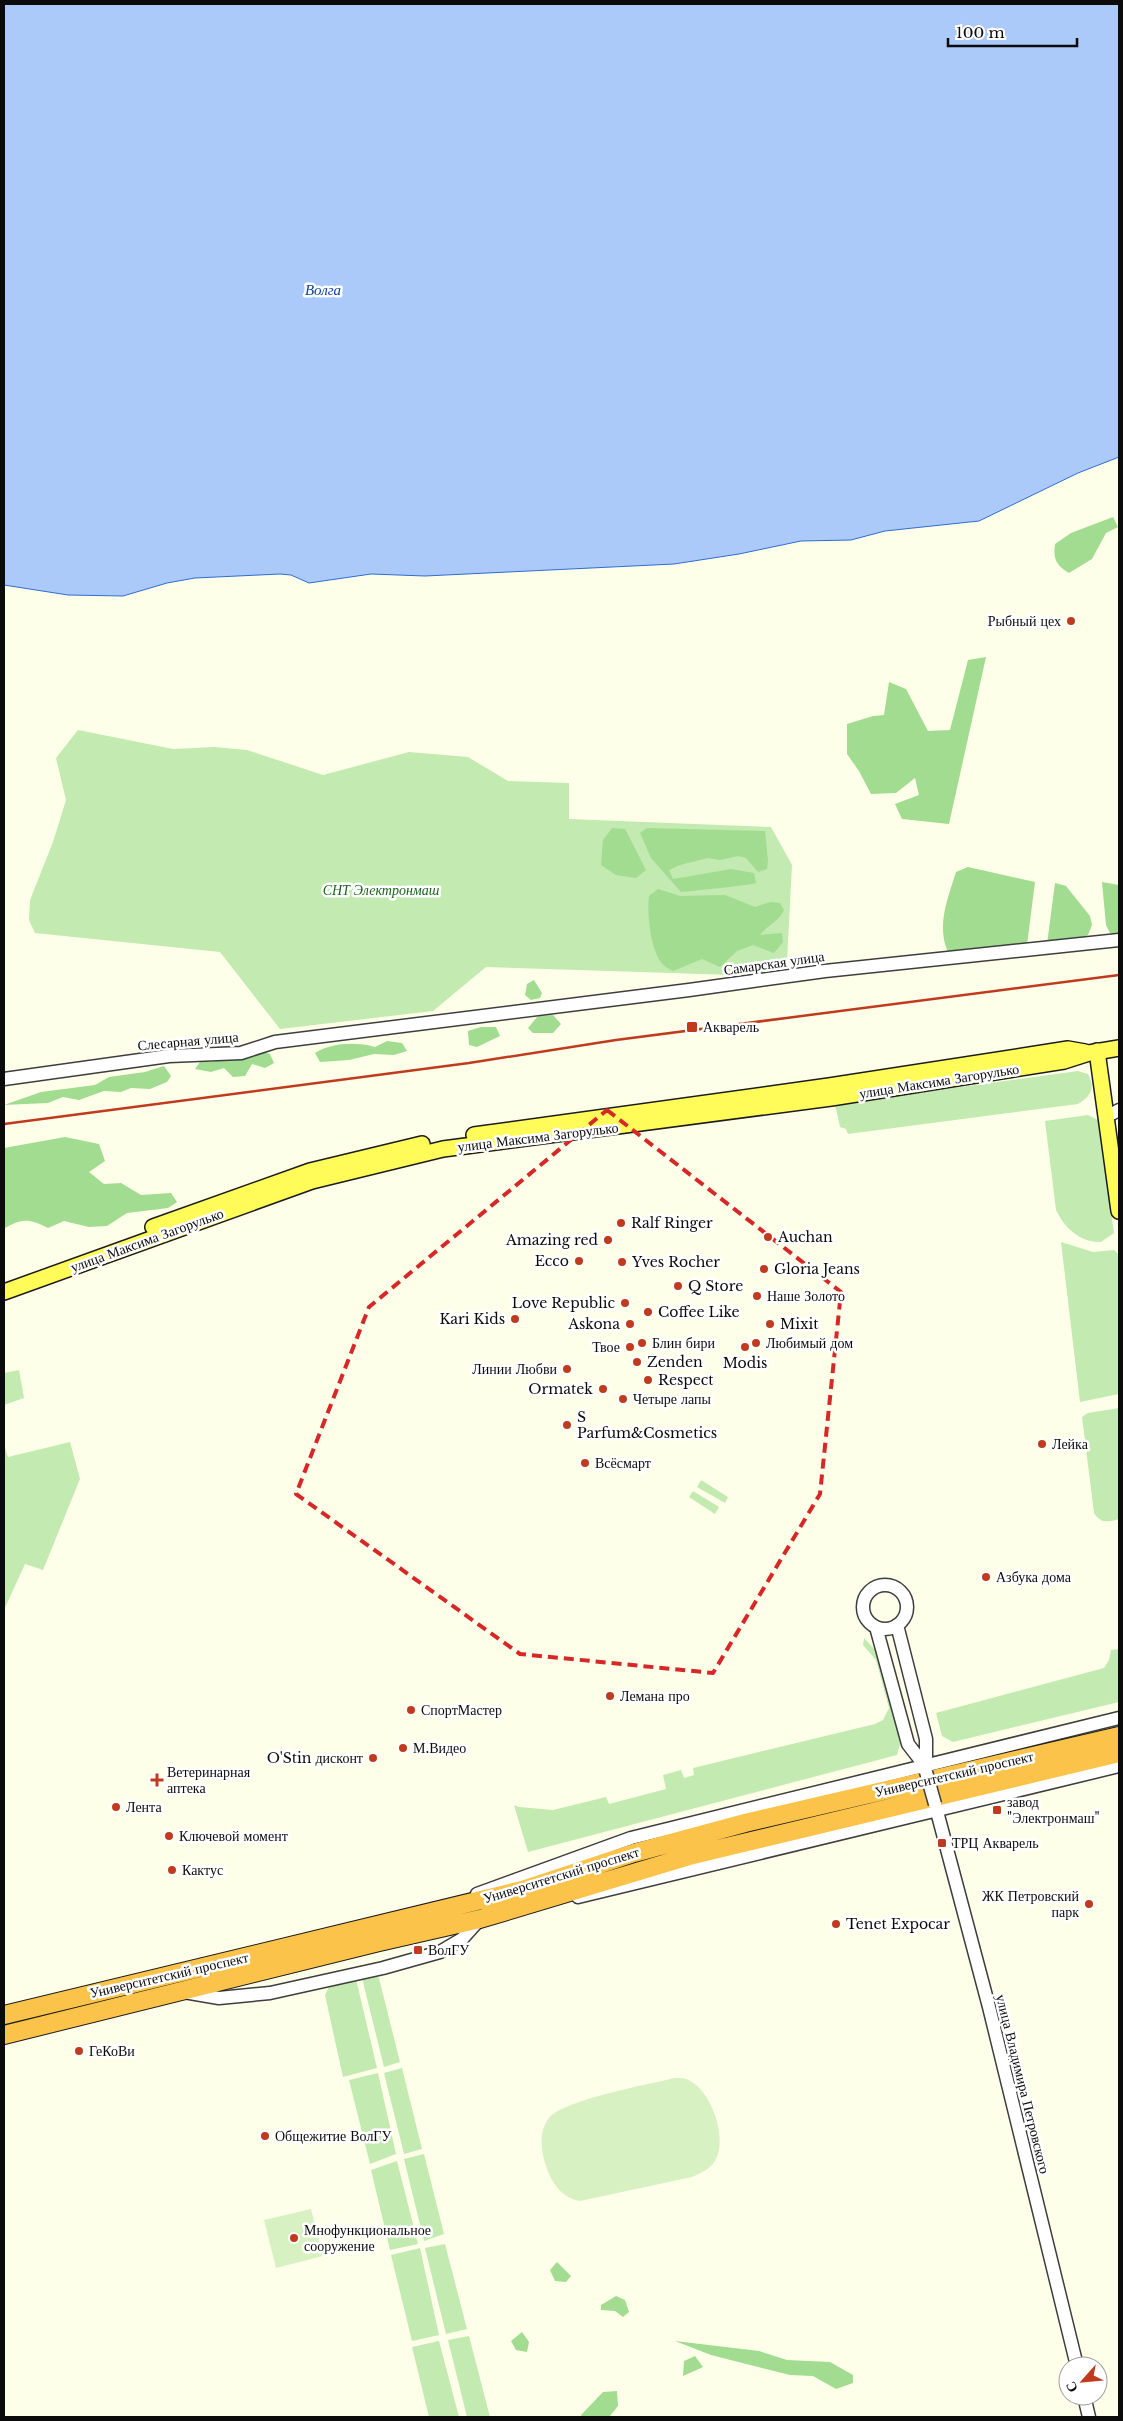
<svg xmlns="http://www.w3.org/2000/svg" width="1123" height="2421" font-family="'Libre Baskerville',serif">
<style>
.green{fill:#c2eab1}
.forest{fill:#a1dc90}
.pitch{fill:#d7f1c3}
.water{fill:#abcaf9;stroke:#2f6cd3}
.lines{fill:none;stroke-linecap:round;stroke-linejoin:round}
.minor-casing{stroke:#3e3e3e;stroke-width:15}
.major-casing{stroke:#1c1c1c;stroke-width:18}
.highway-casing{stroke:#1c1c1c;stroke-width:20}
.minor{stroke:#fff;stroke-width:12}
.major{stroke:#fffc59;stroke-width:15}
.highway{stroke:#fbc34a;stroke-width:18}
.rail{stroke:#c03b1e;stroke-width:2.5}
.minor-bridge-casing{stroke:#3e3e3e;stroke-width:15;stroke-linecap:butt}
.minor-bridge{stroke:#fff;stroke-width:12}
.marked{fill:none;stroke:#d62828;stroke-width:4;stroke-dasharray:10 6;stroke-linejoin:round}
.poi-dot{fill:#c03b1e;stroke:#fff;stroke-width:2}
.labels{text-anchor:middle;stroke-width:5;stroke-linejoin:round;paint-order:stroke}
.poi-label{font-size:14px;fill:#0b0b0b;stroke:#fff;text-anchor:start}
.park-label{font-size:14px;font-style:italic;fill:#19641b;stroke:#fff}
.street-label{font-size:14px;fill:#0b0b0b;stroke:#fff}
.water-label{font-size:15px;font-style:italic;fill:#1041a1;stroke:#fff}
</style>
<rect width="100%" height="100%" fill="#feffe8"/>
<path class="green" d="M 78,730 L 173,749 L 214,747 L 247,750 L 323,775 L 409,752 L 468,757 L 508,781 L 569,783 L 569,819 L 771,827 L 792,865 L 787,961 L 765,976 L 486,967 L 433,1011 L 280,1029 L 220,952 L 35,933 L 29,920 L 30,900 L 53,842 L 66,800 L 56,758 Z
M 1078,1071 L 1088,1074 C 1096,1088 1091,1096 1078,1104 L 848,1134 L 846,1129 L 840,1127 L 835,1104 Z
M 1088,1115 L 1098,1120 L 1105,1131 L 1100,1133 L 1114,1233 L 1101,1242 C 1080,1243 1064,1227 1056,1210 L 1045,1121 Z
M 1061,1242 L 1093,1252 L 1114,1250 L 1118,1254 L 1119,1394 L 1080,1402 Z
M 19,1370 L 24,1398 L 4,1405 L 4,1373 Z
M 1119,1408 L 1119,1519 C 1108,1522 1101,1524 1094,1513 L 1082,1417 L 1088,1413 Z
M 70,1442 L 80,1479 L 43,1570 L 25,1564 L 4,1610 L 4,1445 L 8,1457 Z
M 701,1480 L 728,1497 L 725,1503 L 697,1487 Z
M 693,1491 L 719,1507 L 715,1514 L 689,1497 Z
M 864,1638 L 879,1654 L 901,1741 L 897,1755 L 528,1852 L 514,1805 L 519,1807 L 553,1810 L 606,1797 L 609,1804 L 666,1789 L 663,1775 L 681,1770 L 684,1778 L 694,1775 L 693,1768 L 875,1724 L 883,1720 L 889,1708 L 876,1660 L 863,1645 Z
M 1119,1649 L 1119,1702 L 957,1741 L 953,1742 L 942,1736 L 936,1713 L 1104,1668 L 1109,1660 L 1111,1650 Z
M 375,1974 L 379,1978 L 400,2062 L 384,2067 L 362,1978 Z
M 356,1979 L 377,2068 L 343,2077 L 325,1995 L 329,1987 Z
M 402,2068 L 422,2149 L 404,2154 L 384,2073 Z
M 378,2073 L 396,2154 L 370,2164 L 349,2080 Z
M 424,2154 L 444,2234 L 424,2241 L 404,2159 Z
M 397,2161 L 418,2244 L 390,2250 L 371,2170 Z
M 445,2244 L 467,2329 L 446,2334 L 425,2248 Z
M 420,2248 L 439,2335 L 412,2341 L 391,2255 Z
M 469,2336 L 490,2417 L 467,2417 L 448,2340 Z
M 439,2341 L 459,2417 L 429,2417 L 412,2347 Z"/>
<path class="forest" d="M 1113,517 L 1118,527 L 1106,533 L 1092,559 L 1069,573 C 1056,565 1053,559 1055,544 L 1071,533 Z
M 986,657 L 949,824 L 902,819 L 895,804 L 919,795 L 915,778 L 896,793 L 871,794 L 859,771 L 847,754 L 847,724 L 873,716 L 884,715 L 889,682 L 906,689 L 928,731 L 950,730 L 968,660 Z
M 612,828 L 625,829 L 646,870 L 636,878 L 616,875 L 601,865 L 603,840 Z
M 647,828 L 765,831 L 768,861 L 767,869 L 758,872 L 746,858 L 738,856 L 720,860 L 708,858 L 680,865 L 669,870 L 673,879 L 731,869 L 754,873 L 756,883 C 752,885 691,891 681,892 L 651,858 L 640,833 Z
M 968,867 L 1035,882 L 1027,945 L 948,952 C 936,926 948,898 956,872 Z
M 1102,882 L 1119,885 L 1119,936 L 1110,933 L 1106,925 Z
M 1055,883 L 1066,886 L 1090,916 L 1092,925 L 1088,935 L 1077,941 L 1047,944 Z
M 658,889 L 680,896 L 725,895 L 755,907 L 770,902 L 780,903 L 784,910 C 779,922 768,924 760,935 L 782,933 L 783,942 L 774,953 L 753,945 L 737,951 L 720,967 L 702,959 L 673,971 C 669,969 663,966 661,962 C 650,947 647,913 649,896 Z
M 534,980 L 542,993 L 540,998 L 531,1000 L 525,995 L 527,984 Z
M 553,1015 L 561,1024 L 553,1033 L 533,1033 L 528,1028 L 538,1016 Z
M 481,1027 L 496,1027 L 500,1036 L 477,1047 L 469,1045 L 468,1031 Z
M 387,1041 L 402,1043 L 407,1051 L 394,1055 L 374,1054 L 349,1060 L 320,1062 L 315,1053 C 332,1042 357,1042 375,1047 Z
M 261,1051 L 270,1054 L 274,1063 L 265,1068 L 252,1064 L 245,1076 L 233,1077 L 224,1068 L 211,1072 L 195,1069 L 200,1062 L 212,1062 Z
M 164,1066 L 171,1076 L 167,1082 L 150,1089 L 131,1088 L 121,1092 L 104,1091 L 79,1100 L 63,1097 L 48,1103 L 4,1105 L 41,1092 L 95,1085 L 109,1077 L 145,1072 Z
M 65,1137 L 99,1144 L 105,1161 L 89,1172 L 104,1184 L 121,1183 L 141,1195 L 171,1193 L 177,1202 L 168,1208 L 127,1213 L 107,1226 L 89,1227 L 64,1221 L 48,1228 C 29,1219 23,1218 5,1228 L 4,1148 Z
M 557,2262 L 571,2276 L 566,2282 L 555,2281 L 550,2270 Z
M 616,2296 L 625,2300 L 629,2312 L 623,2317 L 615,2311 L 601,2310 L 601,2305 Z
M 522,2332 L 529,2342 L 527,2352 L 516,2350 L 511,2341 Z
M 675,2341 L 759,2351 L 787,2360 L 830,2362 L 853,2375 L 853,2383 L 836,2389 L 813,2376 L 790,2375 L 711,2355 Z
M 695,2356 L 703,2367 L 683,2376 L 684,2361 Z
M 617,2391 L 618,2406 L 609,2417 L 582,2417 L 581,2415 L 603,2392 Z"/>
<path class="pitch" d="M 675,2078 C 681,2078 686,2078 690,2081 C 712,2092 728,2139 715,2161 C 710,2169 701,2173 692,2177 L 580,2201 C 563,2198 553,2185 547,2169 C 541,2153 538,2132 549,2118 C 563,2100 650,2084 675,2078 Z
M 311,2209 L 323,2256 L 276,2268 L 264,2220 Z"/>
<path class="water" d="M 4,4 L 1119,4 L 1119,457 L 1078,473 L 979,521 L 885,531 L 851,540 L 801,541 L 739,554 L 674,564 L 425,576 L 371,574 L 309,583 L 291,575 L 280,574 L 195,578 L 167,583 L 123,596 L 68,595 L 4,585 Z"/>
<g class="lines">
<defs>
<path id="minor" d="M 4,1079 L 169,1056 L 241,1053 L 275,1042 L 689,990 L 825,971 L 1119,940
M 1106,1117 L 1119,1110
M863 1607a22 22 0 1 1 44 0a22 22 0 1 1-44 0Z
M 897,1625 L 926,1739 L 926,1772
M 876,1627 L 908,1744 L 925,1766
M 935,1804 L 989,2007 L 1077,2366
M 477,1894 L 631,1838 L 1119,1718
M 578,1897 L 1119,1766
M 184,1992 L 219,1998 L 270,1993 L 383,1968 L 440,1952 L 462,1939 L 480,1919 L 483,1918
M 1084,2396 L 1089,2417"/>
<path id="major" d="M 1097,1051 L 1119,1211
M 474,1135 L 829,1086 L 1068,1049 L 1085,1052
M 153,1227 L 310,1171 L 422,1144
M 4,1292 L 312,1181 L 443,1149 L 831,1098 L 1064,1061 L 1089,1053 L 1119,1048"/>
<path id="highway" d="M 4,2015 L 522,1890 L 634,1853 L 745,1823 L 1119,1736
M 4,2035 L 379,1942 L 480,1919 L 693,1855 L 1119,1753"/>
</defs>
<use href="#minor" class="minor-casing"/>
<use href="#major" class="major-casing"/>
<use href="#highway" class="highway-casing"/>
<use href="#minor" class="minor"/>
<use href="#major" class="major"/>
<use href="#highway" class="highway"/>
<path class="rail" d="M 4,1124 L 469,1063 L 616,1040 L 1119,975"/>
<defs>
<path id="minor-bridge" d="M 926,1772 L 935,1804"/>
</defs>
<use href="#minor-bridge" class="minor-bridge-casing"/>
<use href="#minor-bridge" class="minor-bridge"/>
</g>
<path class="marked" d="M 607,1110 L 841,1292 L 820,1494 L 713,1673 L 520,1654 L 296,1494 L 369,1307 Z"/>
<g class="poi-dot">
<circle cx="1071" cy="621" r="5"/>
<rect x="686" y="1021" width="12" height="12" rx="2.5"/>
<circle cx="621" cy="1223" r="5"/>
<circle cx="768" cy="1237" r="5"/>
<circle cx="608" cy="1240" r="5"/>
<circle cx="579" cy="1261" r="5"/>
<circle cx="622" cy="1262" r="5"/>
<circle cx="764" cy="1269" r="5"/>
<circle cx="678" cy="1286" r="5"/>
<circle cx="757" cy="1296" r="5"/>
<circle cx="625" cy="1303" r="5"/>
<circle cx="648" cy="1312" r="5"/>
<circle cx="515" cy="1319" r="5"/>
<circle cx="630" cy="1324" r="5"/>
<circle cx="770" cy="1324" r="5"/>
<circle cx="642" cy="1343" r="5"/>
<circle cx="756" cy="1343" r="5"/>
<circle cx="630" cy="1347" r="5"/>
<circle cx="745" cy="1347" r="5"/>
<circle cx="637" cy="1362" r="5"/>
<circle cx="567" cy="1369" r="5"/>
<circle cx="648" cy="1380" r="5"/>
<circle cx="603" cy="1389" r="5"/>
<circle cx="623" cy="1399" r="5"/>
<circle cx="567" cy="1425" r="5"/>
<circle cx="1042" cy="1444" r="5"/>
<circle cx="585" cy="1463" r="5"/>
<circle cx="986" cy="1577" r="5"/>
<circle cx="610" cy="1696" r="5"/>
<circle cx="411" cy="1710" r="5"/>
<circle cx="403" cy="1748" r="5"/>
<circle cx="373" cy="1758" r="5"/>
<path d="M154.5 1772.5h5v5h5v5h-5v5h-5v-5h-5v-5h5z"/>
<circle cx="116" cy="1807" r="5"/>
<rect x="992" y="1805" width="10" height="10" rx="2.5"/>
<circle cx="169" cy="1836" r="5"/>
<rect x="937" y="1838" width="10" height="10" rx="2.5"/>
<circle cx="172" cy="1870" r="5"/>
<circle cx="1089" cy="1904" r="5"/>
<circle cx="836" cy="1924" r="5"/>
<rect x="413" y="1945" width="10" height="10" rx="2.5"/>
<circle cx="79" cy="2051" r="5"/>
<circle cx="265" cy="2136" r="5"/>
<circle cx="294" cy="2238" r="5"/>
</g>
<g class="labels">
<g class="poi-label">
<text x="1061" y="626" text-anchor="end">Рыбный цех</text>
<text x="703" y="1032">Акварель</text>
<text x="631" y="1228">Ralf Ringer</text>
<text x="778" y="1242">Auchan</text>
<text x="598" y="1245" text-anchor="end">Amazing red</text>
<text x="569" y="1266" text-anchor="end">Ecco</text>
<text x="632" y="1267">Yves Rocher</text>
<text x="774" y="1274">Gloria Jeans</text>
<text x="688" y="1291">Q Store</text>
<text x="767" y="1301">Наше Золото</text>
<text x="615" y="1308" text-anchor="end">Love Republic</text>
<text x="658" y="1317">Coffee Like</text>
<text x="505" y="1324" text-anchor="end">Kari Kids</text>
<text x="620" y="1329" text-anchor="end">Askona</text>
<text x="780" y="1329">Mixit</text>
<text x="652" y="1348">Блин бири</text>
<text x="766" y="1348">Любимый дом</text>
<text x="620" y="1352" text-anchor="end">Твое</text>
<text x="647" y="1367">Zenden</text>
<text x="745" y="1368" text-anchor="middle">Modis</text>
<text x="557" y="1374" text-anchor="end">Линии Любви</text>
<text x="658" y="1385">Respect</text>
<text x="593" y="1394" text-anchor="end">Ormatek</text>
<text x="633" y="1404">Четыре лапы</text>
<text x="577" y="1422">S<tspan x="577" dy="16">Parfum&amp;Cosmetics</tspan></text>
<text x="1052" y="1449">Лейка</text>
<text x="595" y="1468">Всёсмарт</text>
<text x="996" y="1582">Азбука дома</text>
<text x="620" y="1701">Лемана про</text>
<text x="421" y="1715">СпортМастер</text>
<text x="413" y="1753">М.Видео</text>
<text x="363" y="1763" text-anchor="end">O'Stin дисконт</text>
<text x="167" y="1777">Ветеринарная<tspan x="167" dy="16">аптека</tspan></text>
<text x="1007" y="1807">завод<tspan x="1007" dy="16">"Электронмаш"</tspan></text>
<text x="126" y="1812">Лента</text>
<text x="179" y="1841">Ключевой момент</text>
<text x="952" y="1848">ТРЦ Акварель</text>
<text x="182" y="1875">Кактус</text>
<text x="1079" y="1901" text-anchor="end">ЖК Петровский<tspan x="1079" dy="16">парк</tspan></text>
<text x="846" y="1929">Tenet Expocar</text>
<text x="428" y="1955">ВолГУ</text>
<text x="89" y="2056">ГеКоВи</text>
<text x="275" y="2141">Общежитие ВолГУ</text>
<text x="304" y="2235">Мнофункциональное<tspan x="304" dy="16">сооружение</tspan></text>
</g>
<g class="park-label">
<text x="381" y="895">СНТ Электронмаш</text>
</g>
<g class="street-label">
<text transform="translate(774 963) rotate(-8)" y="5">Самарская улица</text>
<text transform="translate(188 1041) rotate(-5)" y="5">Слесарная улица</text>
<text transform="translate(939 1081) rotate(-9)" y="5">улица Максима Загорулько</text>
<text transform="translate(538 1137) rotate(-7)" y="5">улица Максима Загорулько</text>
<text transform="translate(147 1240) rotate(-20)" y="5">улица Максима Загорулько</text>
<text transform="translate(954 1774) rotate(-13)" y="5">Университетский проспект</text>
<text transform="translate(561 1875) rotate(-17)" y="5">Университетский проспект</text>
<text transform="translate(169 1975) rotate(-13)" y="5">Университетский проспект</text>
<text transform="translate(1023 2084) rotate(76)" y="5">улица Владимира Петровского</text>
</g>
<g class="water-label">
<text x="323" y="295">Волга</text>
</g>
</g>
<rect width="1123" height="2421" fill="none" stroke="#0b0b0b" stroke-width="10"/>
<g transform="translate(1083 2381) rotate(243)"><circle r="24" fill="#ffffff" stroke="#9d9d9d"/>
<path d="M0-4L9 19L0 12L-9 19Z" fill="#c03b1e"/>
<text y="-8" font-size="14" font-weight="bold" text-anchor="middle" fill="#0b0b0b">С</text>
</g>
<path d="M948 38v8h129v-8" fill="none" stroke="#0b0b0b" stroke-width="2.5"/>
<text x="956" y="38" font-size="15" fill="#0b0b0b" stroke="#ffffff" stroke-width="4" paint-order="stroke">100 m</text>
</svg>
